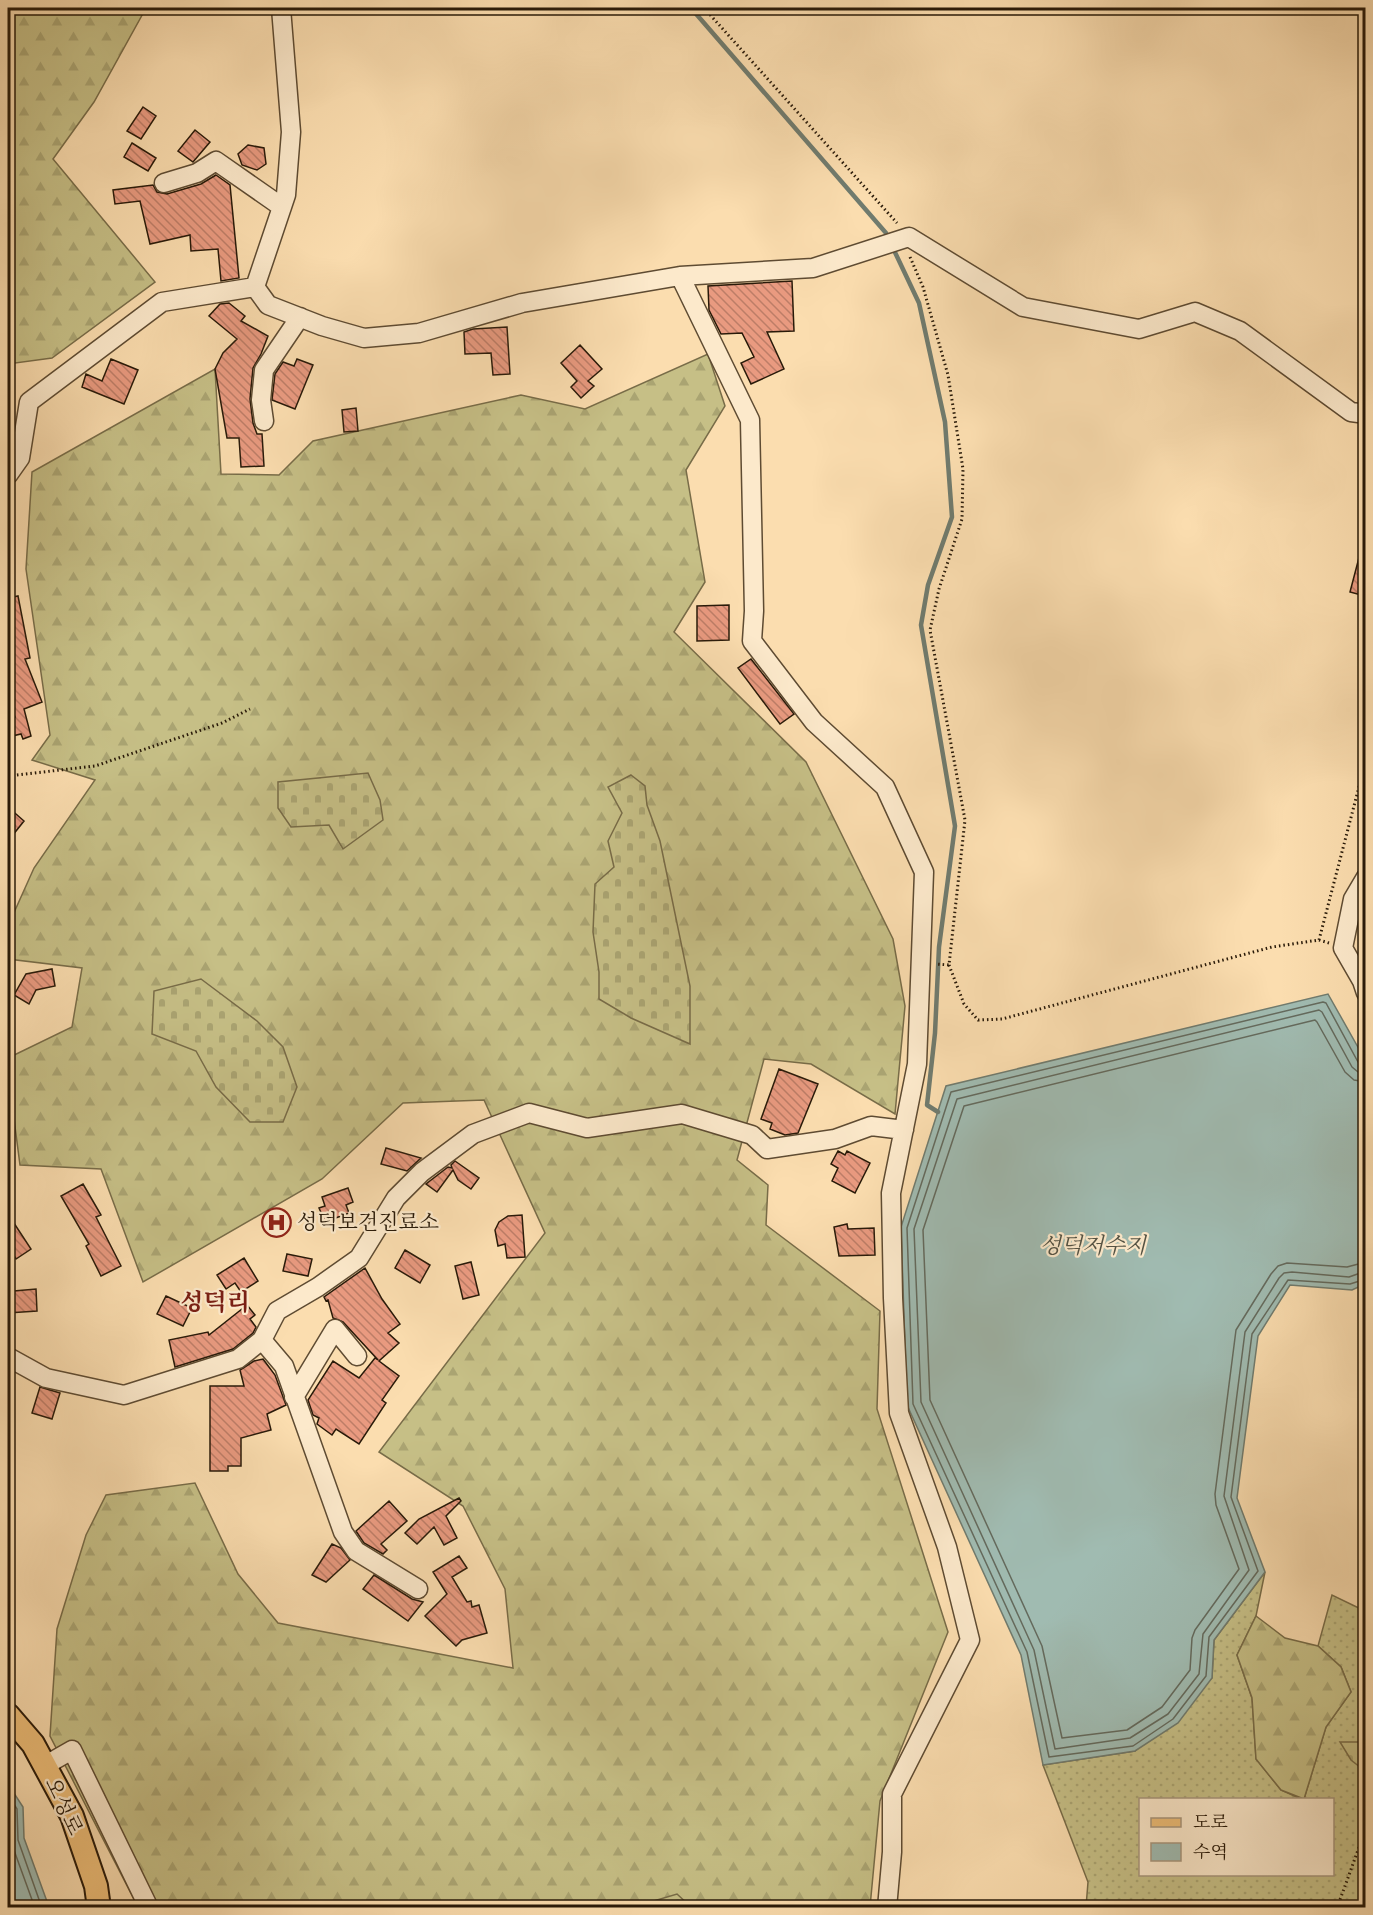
<svg xmlns="http://www.w3.org/2000/svg" width="1373" height="1915" font-family="'IM FELL Double Pica','Noto Serif KR',serif">
<style>
.grass{fill:url(#grass-dots);stroke:#786c48;stroke-width:1.5}
.forest{fill:url(#forest-firs);stroke:#786c48;stroke-width:1.5}
.cemetery{fill:url(#cemetery-stones);stroke:#786c48;stroke-width:1.5}
.water{fill:#a0bbb1;stroke:#707b6e;stroke-width:1.5}
.lines{fill:none;stroke-linecap:round;stroke-linejoin:round}
.shore{stroke:#646a5d;stroke-width:1.5}
.stream{stroke:#707b6e;stroke-width:4.5}
.building{fill:url(#building-back-hatch);stroke:#291a09;stroke-width:1.5}
.minor-casing{stroke:#5e4b32;stroke-width:21}
.major-casing{stroke:#291a09;stroke-width:26}
.path{stroke:#291a09;stroke-width:3;stroke-dasharray:1.5 3;stroke-linecap:butt}
.minor{stroke:#fce9cb;stroke-width:18}
.major{stroke:#eebe78;stroke-width:22}
.labels{text-anchor:middle;stroke-width:4.5;stroke-linejoin:round;paint-order:stroke}
.poi-label{font-size:21px;fill:#291a09;stroke:#fce9cb;text-anchor:start}
.street-label{font-size:21px;fill:#291a09;stroke:#fce9cb}
.water-label{font-size:22px;font-style:italic;fill:#535244;stroke:#fce9cb}
.quarter-label{font-size:24px;font-weight:bold;fill:#7a1f14;stroke:#fce9cb}
</style>
<defs>
<pattern id="grass-dots" width="8" height="8" patternUnits="userSpaceOnUse" patternTransform="scale(1.5)"><rect width="8" height="8" fill="#c6bf86"/><path d="M2 2h.1M6 6h.1" fill="none" stroke="#aaa472" stroke-width="1.8" stroke-linecap="round"/></pattern>
<pattern id="forest-firs" width="22" height="20" patternUnits="userSpaceOnUse" patternTransform="scale(1.5)"><rect width="22" height="20" fill="#c6bf86"/><path d="M5 1l3.5 6h-7zM16 11l3.5 6h-7z" fill="#aaa472"/></pattern>
<pattern id="cemetery-stones" width="16" height="16" patternUnits="userSpaceOnUse" patternTransform="scale(1.5)"><rect width="16" height="16" fill="#c6bf86"/><path d="M2 7V4a2 2 0 0 1 4 0v3zM10 15v-3a2 2 0 0 1 4 0v3z" fill="#aaa472"/></pattern>
<pattern id="building-back-hatch" width="6" height="6" patternUnits="userSpaceOnUse" patternTransform="scale(1.5)"><rect width="6" height="6" fill="#e99a80"/><path d="M-1 5l2 2M0 0l6 6M5-1l2 2" fill="none" stroke="#bd7d67"/></pattern>
</defs>
<rect width="100%" height="100%" fill="#fbddaf"/>
<filter id="stains"><feTurbulence type="fractalNoise" baseFrequency=".00333" numOctaves="4"/><feColorMatrix values="0 0 0 0 .2 0 0 0 0 .09 0 0 0 0 .02 0 0 0 .5 -.17"/></filter>
<radialGradient id="worn" r=".72"><stop offset=".6" stop-color="#630" stop-opacity="0"/><stop offset="1" stop-color="#630" stop-opacity=".3"/></radialGradient>
<path class="grass" d="M 1265,1572 L 1256,1616 L 1237,1655 L 1252,1698 L 1256,1759 L 1281,1790 L 1301,1799 L 1140,1800 L 1140,1874 L 1332,1874 L 1332,1800 L 1304,1799 L 1326,1727 L 1351,1692 L 1341,1667 L 1318,1646 L 1332,1595 L 1365,1611 L 1365,1907 L 1086,1907 L 1088,1882 L 1043,1765 L 1135,1751 L 1212,1678 L 1214,1640 Z"/>
<path class="forest" d="M 8,8 L 146,8 L 94,102 L 53,159 L 155,282 L 52,358 L 8,364 Z
M 708,354 L 725,406 L 686,470 L 705,582 L 674,632 L 806,762 L 893,939 L 905,1006 L 895,1114 L 811,1064 L 764,1059 L 737,1160 L 768,1185 L 766,1225 L 880,1311 L 877,1409 L 948,1632 L 880,1801 L 870,1907 L 138,1907 L 50,1736 L 57,1629 L 86,1535 L 106,1495 L 195,1483 L 238,1574 L 278,1623 L 513,1668 L 505,1589 L 463,1506 L 379,1452 L 545,1233 L 484,1100 L 403,1103 L 322,1179 L 143,1282 L 101,1169 L 20,1165 L 8,1073 L 8,1058 L 72,1027 L 82,968 L 8,959 L 8,926 L 34,868 L 95,780 L 32,760 L 50,735 L 26,569 L 32,472 L 215,369 L 221,474 L 279,475 L 313,441 L 521,395 L 585,409 Z
M 1256,1616 L 1285,1638 L 1318,1646 L 1341,1667 L 1351,1692 L 1326,1727 L 1304,1799 L 1281,1790 L 1256,1759 L 1252,1698 L 1237,1655 Z"/>
<path class="cemetery" d="M 368,773 L 380,800 L 383,820 L 343,849 L 329,825 L 291,827 L 278,808 L 278,782 Z
M 631,775 L 645,786 L 647,805 L 660,841 L 690,986 L 690,1044 L 631,1018 L 599,999 L 599,972 L 593,932 L 595,884 L 614,867 L 608,841 L 622,813 L 608,787 Z
M 201,979 L 257,1021 L 283,1047 L 297,1087 L 283,1122 L 250,1122 L 216,1087 L 196,1051 L 152,1034 L 154,991 Z
M 1340,1742 L 1365,1742 L 1365,1771 L 1351,1760 Z
M 677,1894 L 691,1907 L 641,1907 L 647,1903 Z"/>
<path class="water" d="M 1328,994 L 1359,1049 L 1366,1066 L 1365,1284 L 1352,1290 L 1290,1285 L 1258,1336 L 1237,1498 L 1265,1572 L 1214,1640 L 1212,1678 L 1178,1723 L 1135,1751 L 1043,1765 L 1021,1655 L 907,1405 L 901,1227 L 946,1086 Z
M 8,1784 L 23,1807 L 24,1838 L 49,1907 L 8,1907 Z"/>
<g class="lines">
<path class="shore" d="M 1366,1065 L 1358,1062 L 1326,1003 L 1323,1002 L 951,1092 L 907,1228 L 913,1404 L 1027,1652 L 1049,1757 L 1133,1746 L 1173,1719 L 1206,1676 L 1209,1637 L 1258,1571 L 1231,1497 L 1252,1334 L 1288,1280 L 1350,1284 L 1366,1279
M 1366,1073 L 1358,1072 L 1352,1067 L 1322,1012 L 1319,1010 L 957,1099 L 914,1229 L 921,1402 L 1034,1650 L 1055,1749 L 1130,1738 L 1168,1714 L 1199,1674 L 1203,1634 L 1249,1570 L 1224,1496 L 1245,1332 L 1279,1278 L 1284,1273 L 1292,1272 L 1349,1277 L 1366,1271
M 1366,1082 L 1354,1080 L 1345,1072 L 1317,1022 L 1315,1020 L 964,1106 L 923,1230 L 930,1400 L 1042,1646 L 1062,1738 L 1127,1730 L 1162,1707 L 1190,1670 L 1192,1638 L 1195,1630 L 1239,1569 L 1216,1505 L 1215,1494 L 1236,1330 L 1271,1274 L 1278,1266 L 1287,1263 L 1347,1267 L 1366,1262
M 8,1795 L 17,1809 L 18,1840 L 42,1908
M 8,1807 L 10,1812 L 11,1842 L 35,1908"/>
<path class="stream" d="M 691,8 L 886,233 L 888,238
M 892,246 L 919,303 L 945,422 L 952,517 L 928,585 L 921,625 L 955,826 L 939,947 L 935,1033 L 927,1105 L 938,1112"/>
</g>
<path class="building" d="M 143,107 L 156,116 L 141,139 L 127,131 Z
M 195,130 L 210,142 L 193,162 L 178,151 Z
M 132,143 L 156,158 L 148,171 L 124,157 Z
M 248,145 L 264,148 L 266,164 L 257,170 L 242,165 L 238,154 Z
M 216,175 L 230,185 L 239,278 L 221,281 L 218,249 L 191,251 L 190,235 L 150,244 L 140,201 L 115,204 L 113,190 L 153,185 L 157,192 L 167,194 L 201,184 Z
M 792,281 L 794,331 L 767,332 L 784,369 L 751,384 L 741,363 L 754,357 L 742,333 L 721,334 L 709,310 L 708,286 Z
M 229,303 L 245,316 L 241,321 L 268,336 L 261,354 L 253,368 L 250,399 L 253,423 L 257,434 L 262,434 L 264,466 L 241,467 L 239,438 L 227,438 L 215,369 L 223,353 L 237,339 L 209,316 L 220,304 Z
M 507,327 L 510,374 L 493,375 L 491,353 L 465,354 L 464,332 L 473,329 Z
M 580,345 L 602,369 L 588,381 L 594,386 L 581,398 L 571,387 L 577,381 L 561,363 Z
M 111,359 L 138,370 L 124,404 L 82,387 L 86,374 L 102,381 Z
M 297,359 L 313,365 L 295,409 L 272,400 L 275,374 L 283,362 L 294,366 Z
M 356,408 L 358,431 L 344,432 L 342,410 Z
M 1361,550 L 1365,551 L 1365,596 L 1350,592 Z
M 18,596 L 30,658 L 25,659 L 42,702 L 24,709 L 31,736 L 23,739 L 21,734 L 8,737 L 8,719 L 15,717 L 8,699 L 8,598 Z
M 729,605 L 729,640 L 697,641 L 697,606 Z
M 751,659 L 794,714 L 780,724 L 738,668 Z
M 8,807 L 24,821 L 8,841 Z
M 52,969 L 55,986 L 36,990 L 29,1004 L 14,995 L 26,974 Z
M 779,1069 L 818,1084 L 798,1133 L 785,1135 L 770,1129 L 772,1123 L 761,1119 Z
M 386,1148 L 421,1158 L 407,1171 L 381,1164 Z
M 838,1151 L 845,1155 L 847,1151 L 870,1163 L 855,1193 L 832,1181 L 838,1168 L 831,1164 Z
M 455,1161 L 479,1178 L 471,1189 L 458,1180 L 453,1170 L 437,1192 L 426,1184 L 448,1167 L 452,1168 L 451,1165 Z
M 83,1184 L 101,1215 L 96,1217 L 121,1266 L 101,1276 L 86,1246 L 89,1244 L 61,1196 Z
M 348,1188 L 353,1202 L 346,1205 L 349,1213 L 325,1222 L 319,1208 L 325,1206 L 322,1197 Z
M 8,1214 L 31,1249 L 16,1259 L 8,1246 Z
M 522,1215 L 525,1257 L 507,1258 L 505,1244 L 498,1246 L 495,1230 L 499,1222 L 508,1216 Z
M 847,1224 L 848,1229 L 874,1228 L 875,1255 L 839,1256 L 834,1227 Z
M 405,1250 L 430,1265 L 420,1283 L 395,1268 Z
M 287,1254 L 312,1259 L 308,1276 L 283,1271 Z
M 244,1258 L 258,1281 L 241,1292 L 235,1283 L 226,1289 L 217,1275 Z
M 471,1262 L 479,1295 L 463,1299 L 455,1266 Z
M 365,1268 L 382,1299 L 400,1324 L 388,1333 L 399,1343 L 379,1361 L 399,1376 L 382,1400 L 386,1403 L 359,1444 L 336,1429 L 332,1435 L 317,1424 L 319,1418 L 313,1415 L 308,1400 L 333,1361 L 359,1378 L 375,1358 L 378,1360 L 343,1322 L 333,1318 L 328,1300 L 326,1301 L 324,1297 Z
M 36,1289 L 37,1311 L 8,1313 L 8,1295 L 14,1294 L 14,1291 Z
M 166,1296 L 192,1308 L 183,1326 L 157,1314 Z
M 247,1305 L 255,1315 L 250,1319 L 256,1327 L 253,1333 L 233,1349 L 175,1367 L 169,1340 L 208,1332 L 209,1335 Z
M 263,1359 L 275,1375 L 286,1405 L 267,1414 L 271,1430 L 241,1438 L 241,1466 L 228,1466 L 228,1471 L 210,1471 L 210,1386 L 244,1386 L 240,1370 L 254,1361 Z
M 40,1387 L 60,1393 L 52,1419 L 32,1413 Z
M 459,1498 L 461,1501 L 446,1516 L 457,1538 L 444,1545 L 434,1527 L 417,1544 L 405,1533 L 419,1519 Z
M 389,1501 L 407,1521 L 381,1544 L 387,1550 L 383,1554 L 364,1543 L 356,1531 Z
M 332,1544 L 341,1548 L 350,1560 L 326,1582 L 312,1575 Z
M 459,1556 L 467,1568 L 452,1577 L 467,1602 L 471,1601 L 472,1607 L 479,1605 L 487,1633 L 462,1640 L 456,1646 L 425,1616 L 447,1594 L 433,1572 Z
M 374,1575 L 412,1599 L 423,1602 L 408,1621 L 363,1589 Z"/>
<g class="lines">
<defs>
<path id="minor" d="M 281,8 L 291,132 L 286,195 L 255,287 L 268,305 L 322,326 L 364,338 L 419,333 L 522,303 L 680,276 L 813,268 L 909,237 L 1023,307 L 1139,329 L 1195,312 L 1240,331 L 1351,412 L 1366,414
M 164,183 L 197,173 L 216,161 L 282,207
M 680,276 L 750,420 L 754,611 L 752,641 L 814,722 L 885,787 L 924,872 L 917,1064 L 891,1193 L 893,1298 L 899,1413 L 947,1547 L 970,1640 L 892,1794 L 892,1852 L 887,1908
M 264,421 L 261,400 L 264,370 L 300,317
M 8,475 L 20,458 L 29,402 L 162,302 L 255,287
M 1366,877 L 1353,899 L 1343,948 L 1362,981 L 1366,993
M 262,1340 L 284,1366 L 343,1532 L 356,1551 L 418,1589
M 8,1357 L 46,1378 L 124,1395 L 238,1359 L 262,1340 L 277,1311 L 318,1287 L 359,1258 L 396,1198 L 422,1172 L 473,1134 L 529,1113 L 587,1128 L 682,1114 L 752,1135 L 767,1149 L 835,1139 L 871,1126 L 904,1130
M 294,1397 L 335,1329 L 357,1356
M 44,1766 L 72,1750 L 149,1908"/>
<path id="major" d="M 8,1715 L 33,1744 L 72,1816 L 96,1886 L 99,1908"/>
</defs>
<use href="#minor" class="minor-casing"/>
<use href="#major" class="major-casing"/>
<path class="path" d="M 704,8 L 897,223
M 910,257 L 923,287 L 948,375 L 963,469 L 962,519 L 939,589 L 930,630 L 965,820 L 949,965 L 936,964
M 8,776 L 95,766 L 222,723 L 250,709
M 1319,940 L 1366,760
M 949,965 L 964,1004 L 978,1020 L 1002,1019 L 1272,947 L 1319,940 L 1329,943
M 1337,1908 L 1366,1828"/>
<use href="#minor" class="minor"/>
<use href="#major" class="major"/>
</g>
<defs>
<symbol id="hospital-ring" viewBox="-11 -11 22 22"><circle r="9.5" fill="#fce9cb" stroke="#8f2418" stroke-width="1.5"/><path d="M-5-5h3v3.5h4V-5h3V5h-3V1.5h-4V5h-3Z" fill="#8f2418"/></symbol>
</defs>
<g fill-rule="evenodd">
<use href="#hospital-ring" x="260" y="1206" width="33" height="33"/>
</g>
<g class="labels">
<g class="poi-label">
<text x="297" y="1229">성덕보건진료소</text>
</g>
<g class="street-label">
<text transform="translate(64 1806) rotate(65)" y="7">오성로</text>
</g>
<g class="water-label">
<text x="1093" y="1253">성덕저수지</text>
</g>
<g class="quarter-label">
<text x="215" y="1310">성덕리</text>
</g>
</g>
<rect width="1373" height="1915" fill="none" stroke="#fbddaf" stroke-width="30"/>
<rect x="9" y="9" width="1355" height="1897" fill="none" stroke="#291a09" stroke-width="3"/>
<rect x="15" y="15" width="1343" height="1885" fill="none" stroke="#291a09" stroke-width="1.5"/>
<rect x="1139" y="1798" width="195" height="78" fill="#fce9cb" stroke="#a8967d" stroke-width="1.5"/>
<rect x="1151" y="1818" width="30" height="9" fill="#eebe78" stroke="#a8967d" stroke-width="1.5"/>
<text x="1193" y="1828" font-size="18" fill="#291a09">도로</text>
<rect x="1151" y="1843" width="30" height="18" fill="#a0bbb1" stroke="#a8967d" stroke-width="1.5"/>
<text x="1193" y="1858" font-size="18" fill="#291a09">수역</text>
<rect width="100%" height="100%" filter="url(#stains)"/>
<rect width="100%" height="100%" fill="url(#worn)"/>
</svg>
